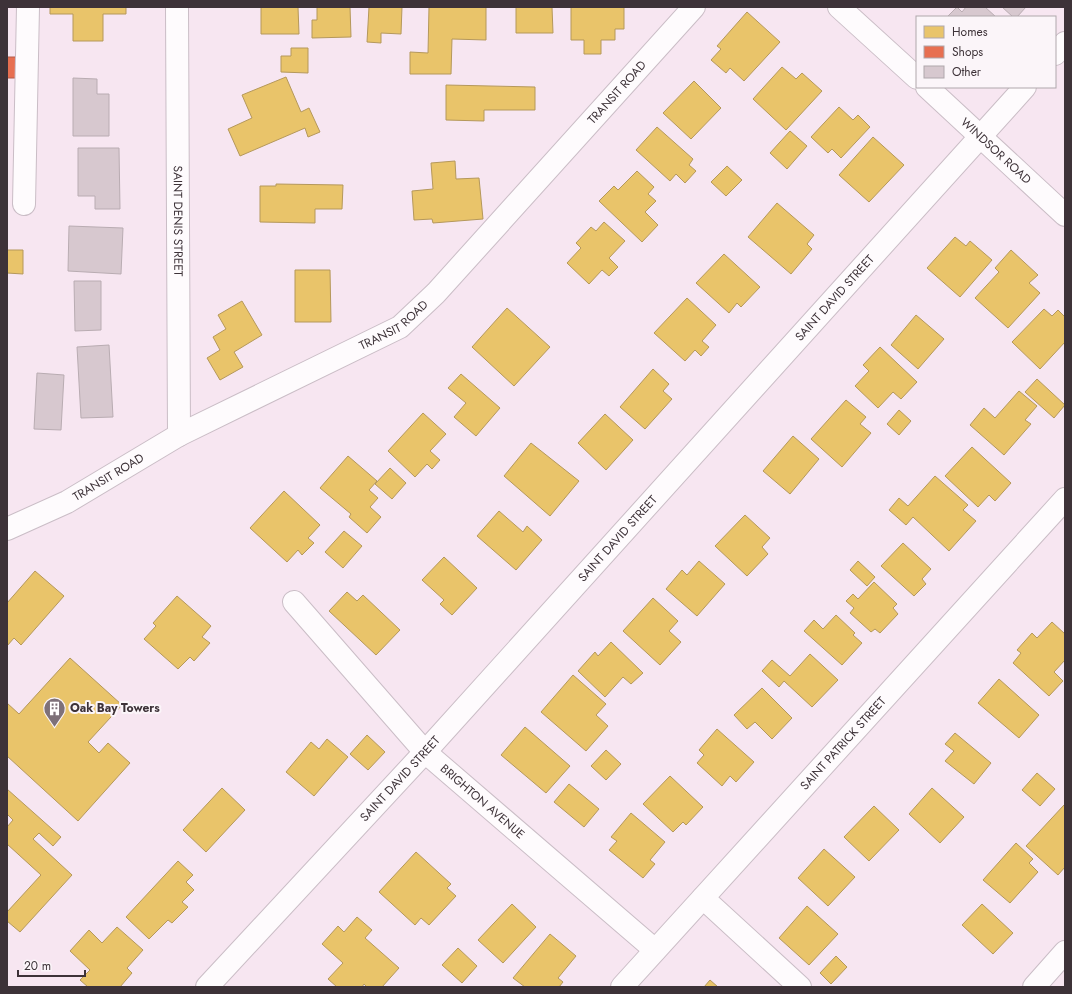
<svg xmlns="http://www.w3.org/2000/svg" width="1072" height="994" font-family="Jost,sans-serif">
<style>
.homes{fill:#e9c46a;stroke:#b5985b}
.shops{fill:#e76f51;stroke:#b45d4a}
.building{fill:#d7c8cf;stroke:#b9acb2}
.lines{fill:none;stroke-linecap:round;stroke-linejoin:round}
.minor-casing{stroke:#cabdc6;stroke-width:24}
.minor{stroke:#fefbfd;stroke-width:22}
.labels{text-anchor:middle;stroke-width:4;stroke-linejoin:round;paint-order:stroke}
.street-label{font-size:12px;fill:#3d3238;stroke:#fbf5f9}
.poi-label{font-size:12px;font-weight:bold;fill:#3d3238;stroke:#fbf5f9;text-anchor:start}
</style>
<rect width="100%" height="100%" fill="#f7e6f1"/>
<path class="homes" d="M 50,7 L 126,7 L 126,14 L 103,14 L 103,41 L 73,41 L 73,14 L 50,14 Z
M 261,7 L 298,7 L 299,34 L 261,34 Z
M 317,7 L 350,7 L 351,37 L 312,38 L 312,20 L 317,20 Z
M 369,7 L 402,7 L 401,34 L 381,33 L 381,43 L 367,42 Z
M 429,7 L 486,7 L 486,40 L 452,39 L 451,74 L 410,74 L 410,52 L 428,53 Z
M 516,7 L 552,7 L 553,33 L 516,33 Z
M 571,7 L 624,7 L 624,29 L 615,29 L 615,40 L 601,40 L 601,54 L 584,54 L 584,40 L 571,40 Z
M 747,12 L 780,42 L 744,81 L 730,68 L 726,73 L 711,60 L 721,49 L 717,46 Z
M 291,48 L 308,48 L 308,73 L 281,72 L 281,56 L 291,56 Z
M 782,67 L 796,79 L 802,73 L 822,91 L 786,130 L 753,99 Z
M 286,77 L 301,112 L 309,108 L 320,132 L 308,137 L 305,128 L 240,156 L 228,129 L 252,118 L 242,95 Z
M 694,81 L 721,108 L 691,139 L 663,113 Z
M 446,85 L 535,87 L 535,110 L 484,110 L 484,121 L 446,120 Z
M 839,107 L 853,120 L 858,115 L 870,127 L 841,158 L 832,149 L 828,153 L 811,137 Z
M 657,127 L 693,159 L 689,165 L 696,171 L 685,183 L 676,174 L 670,181 L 636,150 Z
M 790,131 L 807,146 L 787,169 L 770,153 Z
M 873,137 L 904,165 L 869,202 L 839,175 Z
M 455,161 L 456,179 L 479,178 L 483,219 L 433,223 L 432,219 L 414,220 L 412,191 L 433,189 L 431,163 Z
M 727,166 L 742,180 L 726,196 L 711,182 Z
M 637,171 L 654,187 L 648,194 L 656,201 L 645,212 L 658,225 L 642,242 L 599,201 L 614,186 L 618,190 Z
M 276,184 L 343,185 L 342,209 L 315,209 L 315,223 L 260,222 L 260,186 L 276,186 Z
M 777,203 L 814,235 L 807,244 L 812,249 L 791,274 L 748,237 Z
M 604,222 L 625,241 L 609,258 L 618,267 L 609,276 L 602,270 L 589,284 L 567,263 L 581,248 L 576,243 L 591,227 L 596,231 Z
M 955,237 L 966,246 L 970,241 L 992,260 L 960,297 L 927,268 Z
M 7,250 L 23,250 L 23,274 L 7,273 Z
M 1011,250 L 1038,275 L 1029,283 L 1040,293 L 1008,328 L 975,298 L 999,272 L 995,268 Z
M 724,254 L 760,287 L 741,307 L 737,303 L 729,313 L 696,283 Z
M 295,270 L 330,270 L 331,322 L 295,322 Z
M 687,298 L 716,325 L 702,341 L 709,347 L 701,356 L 695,350 L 685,361 L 654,333 Z
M 242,301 L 262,335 L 234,352 L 243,367 L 220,380 L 207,358 L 220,350 L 213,337 L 226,329 L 218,315 Z
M 507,308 L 550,347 L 514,386 L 472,347 Z
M 1044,309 L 1052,316 L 1058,310 L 1065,317 L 1065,342 L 1040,369 L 1012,342 Z
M 916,315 L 944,339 L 918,369 L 891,345 Z
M 880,347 L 917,382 L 901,399 L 893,392 L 878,408 L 855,386 L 869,371 L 863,365 Z
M 653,369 L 669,384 L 663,391 L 672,399 L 645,429 L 620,407 Z
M 461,374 L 500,408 L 476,436 L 454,417 L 466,403 L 448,388 Z
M 1037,379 L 1065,405 L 1054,418 L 1025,392 Z
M 1019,391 L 1037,406 L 1025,420 L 1031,424 L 1004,455 L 970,425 L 984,408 L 995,418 Z
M 846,400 L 866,417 L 860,424 L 871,433 L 842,467 L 811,439 Z
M 899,410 L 911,421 L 899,435 L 887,424 Z
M 423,413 L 446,434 L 430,451 L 440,460 L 432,469 L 427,464 L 415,477 L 388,451 Z
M 605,414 L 633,440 L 606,470 L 578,443 Z
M 793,436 L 819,459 L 790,494 L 763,471 Z
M 531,443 L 579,481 L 550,516 L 504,476 Z
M 972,447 L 1011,483 L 995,501 L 989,495 L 978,507 L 945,476 Z
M 348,456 L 377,481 L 369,490 L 378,498 L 370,507 L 381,517 L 367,533 L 349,517 L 351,514 L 320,488 Z
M 390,468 L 406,483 L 392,499 L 375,484 Z
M 935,476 L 968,505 L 963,510 L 976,521 L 949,551 L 913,517 L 906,525 L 889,510 L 899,498 L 908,506 Z
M 284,491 L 320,525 L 308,538 L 314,543 L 302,555 L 298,550 L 287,562 L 250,528 Z
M 499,511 L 523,532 L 527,526 L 542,540 L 516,570 L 477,536 Z
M 745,515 L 770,538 L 762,547 L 768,554 L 747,576 L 715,546 Z
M 344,531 L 362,546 L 343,568 L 325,552 Z
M 903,543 L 931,569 L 922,579 L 926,584 L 914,596 L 881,566 Z
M 444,557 L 477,588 L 452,615 L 440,604 L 444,600 L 422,580 Z
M 699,561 L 725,584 L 697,616 L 666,589 L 682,570 L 687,575 Z
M 858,561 L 875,577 L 867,586 L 850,570 Z
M 35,571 L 64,596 L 21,645 L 14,638 L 7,646 L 7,603 Z
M 874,582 L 897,604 L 893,608 L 898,614 L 880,633 L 875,629 L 871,632 L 850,613 L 854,608 L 846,601 L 853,594 L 858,599 Z
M 347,592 L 357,601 L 363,595 L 400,630 L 376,655 L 329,611 Z
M 177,596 L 211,626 L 202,637 L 210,643 L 194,661 L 190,657 L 178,669 L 144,639 L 156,626 L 153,623 Z
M 653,598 L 678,621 L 669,631 L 681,642 L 660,665 L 623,631 Z
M 836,615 L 855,633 L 853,635 L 862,643 L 842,665 L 804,631 L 814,620 L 823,629 Z
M 1052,622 L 1065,634 L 1065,660 L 1054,672 L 1063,681 L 1049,696 L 1013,663 L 1021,653 L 1017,650 L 1032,633 L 1037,638 Z
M 611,642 L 643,673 L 631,684 L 623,677 L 605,697 L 578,671 L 595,652 L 598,656 Z
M 810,654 L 838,680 L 812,707 L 784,681 L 779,687 L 762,671 L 772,660 L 790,676 Z
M 70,658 L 122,705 L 88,742 L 99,753 L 108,743 L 130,763 L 78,821 L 7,756 L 7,703 L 19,714 Z
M 573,675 L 606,704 L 596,715 L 608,726 L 586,751 L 541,712 Z
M 999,679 L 1039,715 L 1019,738 L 978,703 Z
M 762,688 L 792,718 L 772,739 L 755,722 L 747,729 L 734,715 Z
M 525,727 L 570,766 L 546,793 L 501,755 Z
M 717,729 L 754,762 L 736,782 L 730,776 L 722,786 L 697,763 L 704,755 L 699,750 Z
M 955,733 L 991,763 L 974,784 L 945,761 L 954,751 L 945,744 Z
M 367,735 L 385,752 L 368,770 L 350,754 Z
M 327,739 L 348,757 L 314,796 L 286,772 L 311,742 L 319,749 Z
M 606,750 L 621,764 L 606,780 L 591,766 Z
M 1037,773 L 1055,789 L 1040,806 L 1022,790 Z
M 670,776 L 703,807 L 686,825 L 683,822 L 673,832 L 643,804 Z
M 569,784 L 599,809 L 584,827 L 554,802 Z
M 222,788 L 245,810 L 206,852 L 183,830 Z
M 932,788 L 964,817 L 940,843 L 909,814 Z
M 7,789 L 61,837 L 53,846 L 39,833 L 33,839 L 72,875 L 20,932 L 7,921 L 7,912 L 41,875 L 7,844 L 7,827 L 13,820 L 7,814 Z
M 1064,805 L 1065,806 L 1065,867 L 1058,875 L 1026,846 Z
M 874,806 L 899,830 L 869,861 L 844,837 Z
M 631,813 L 665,842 L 650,860 L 655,864 L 643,878 L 609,850 L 617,841 L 611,837 Z
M 1016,843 L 1033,859 L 1029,863 L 1038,872 L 1010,903 L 983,880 Z
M 824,849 L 855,877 L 828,906 L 798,878 Z
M 416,852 L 451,884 L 447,888 L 456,896 L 429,925 L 421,918 L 415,925 L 379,892 Z
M 178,861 L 193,875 L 186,882 L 194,890 L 182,902 L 188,907 L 172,923 L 168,920 L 149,939 L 126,917 Z
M 512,904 L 536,927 L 503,963 L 478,940 Z
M 982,904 L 1013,933 L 993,954 L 962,925 Z
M 807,906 L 838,934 L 809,965 L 779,938 Z
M 357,917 L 372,930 L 365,938 L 399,968 L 382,987 L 367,987 L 364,984 L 362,987 L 337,987 L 328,979 L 343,963 L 322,944 L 338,926 L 344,932 Z
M 117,927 L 143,950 L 127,968 L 132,973 L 120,987 L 88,987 L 80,980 L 90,970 L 70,951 L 89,930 L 102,943 Z
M 550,934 L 576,956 L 558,978 L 563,982 L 559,987 L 525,987 L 513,978 Z
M 458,948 L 477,966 L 462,983 L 442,965 Z
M 836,956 L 847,967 L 831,984 L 820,973 Z
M 710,980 L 718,987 L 704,987 Z"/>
<path class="shops" d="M 7,57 L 18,57 L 18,78 L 7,78 Z"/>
<path class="building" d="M 957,7 L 962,12 L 966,7 L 985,7 L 996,17 L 947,17 Z
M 1002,7 L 1026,7 L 1017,17 L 1013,17 Z
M 73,78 L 97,79 L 97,94 L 109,94 L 109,136 L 73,136 Z
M 78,148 L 119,148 L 120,209 L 95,209 L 95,196 L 78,196 Z
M 69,226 L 123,228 L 121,274 L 68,271 Z
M 74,281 L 101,281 L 101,330 L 75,331 Z
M 109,345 L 113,417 L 81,418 L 77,347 Z
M 37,373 L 64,375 L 61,430 L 34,429 Z"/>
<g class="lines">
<defs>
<g id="minor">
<path id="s1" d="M 177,7 L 179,435"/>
<path d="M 839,7 L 917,78"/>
<path d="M 1055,54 L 1065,43"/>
<path id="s2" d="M 927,87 L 1065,215"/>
<path d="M 24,204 L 28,7"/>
<path id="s3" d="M 7,529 L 67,502 L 179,435 L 400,327 L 436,293 L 694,7"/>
<path id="s4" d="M 294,602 L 425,752 L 655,950"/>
<path d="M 703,898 L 800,987"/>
<path id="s5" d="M 207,987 L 425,752 L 1025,87"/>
<path id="s6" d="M 622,987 L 1065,499"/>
<path d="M 1034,987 L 1065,952"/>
</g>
</defs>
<use href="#minor" class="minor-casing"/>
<use href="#minor" class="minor"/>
</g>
<defs>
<symbol id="building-pin" viewBox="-11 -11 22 30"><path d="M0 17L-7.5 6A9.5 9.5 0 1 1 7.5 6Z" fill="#7e7179" stroke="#fbf5f9"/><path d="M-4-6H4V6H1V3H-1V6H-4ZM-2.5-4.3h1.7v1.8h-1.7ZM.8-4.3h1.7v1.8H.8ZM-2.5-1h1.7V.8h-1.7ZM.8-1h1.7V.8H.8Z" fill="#fff"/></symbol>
</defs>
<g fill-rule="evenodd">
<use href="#building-pin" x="42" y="696" width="25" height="34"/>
</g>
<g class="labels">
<g class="street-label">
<text dy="4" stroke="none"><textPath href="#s3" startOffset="762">TRANSIT ROAD</textPath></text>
<text dy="4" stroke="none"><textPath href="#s2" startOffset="94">WINDSOR ROAD</textPath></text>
<text dy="4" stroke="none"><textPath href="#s1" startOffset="214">SAINT DENIS STREET</textPath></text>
<text dy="4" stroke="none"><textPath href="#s5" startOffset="932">SAINT DAVID STREET</textPath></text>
<text dy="4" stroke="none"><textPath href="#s3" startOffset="438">TRANSIT ROAD</textPath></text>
<text dy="4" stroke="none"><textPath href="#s3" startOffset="114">TRANSIT ROAD</textPath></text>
<text dy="4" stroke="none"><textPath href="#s5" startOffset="608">SAINT DAVID STREET</textPath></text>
<text dy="4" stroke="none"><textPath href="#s6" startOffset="329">SAINT PATRICK STREET</textPath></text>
<text dy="4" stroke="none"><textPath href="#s5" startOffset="284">SAINT DAVID STREET</textPath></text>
<text dy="4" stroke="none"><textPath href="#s4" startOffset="275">BRIGHTON AVENUE</textPath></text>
</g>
<g class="poi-label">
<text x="70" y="712">Oak Bay Towers</text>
</g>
</g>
<rect width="1072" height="994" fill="none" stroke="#3d3238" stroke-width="16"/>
<rect x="916" y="16" width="140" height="72" fill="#fbf5f9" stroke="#afa7ac"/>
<rect x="924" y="26" width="20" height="12" fill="#e9c46a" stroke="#afa7ac"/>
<text x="952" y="36" font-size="12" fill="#3d3238">Homes</text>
<rect x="924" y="46" width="20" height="12" fill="#e76f51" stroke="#afa7ac"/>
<text x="952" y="56" font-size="12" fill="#3d3238">Shops</text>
<rect x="924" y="66" width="20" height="12" fill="#d7c8cf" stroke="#afa7ac"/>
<text x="952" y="76" font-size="12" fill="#3d3238">Other</text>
<path d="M18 970v6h67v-6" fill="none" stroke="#3d3238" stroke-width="2"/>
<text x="24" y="970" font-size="12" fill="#3d3238" stroke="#fbf5f9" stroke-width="3" paint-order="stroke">20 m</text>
</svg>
